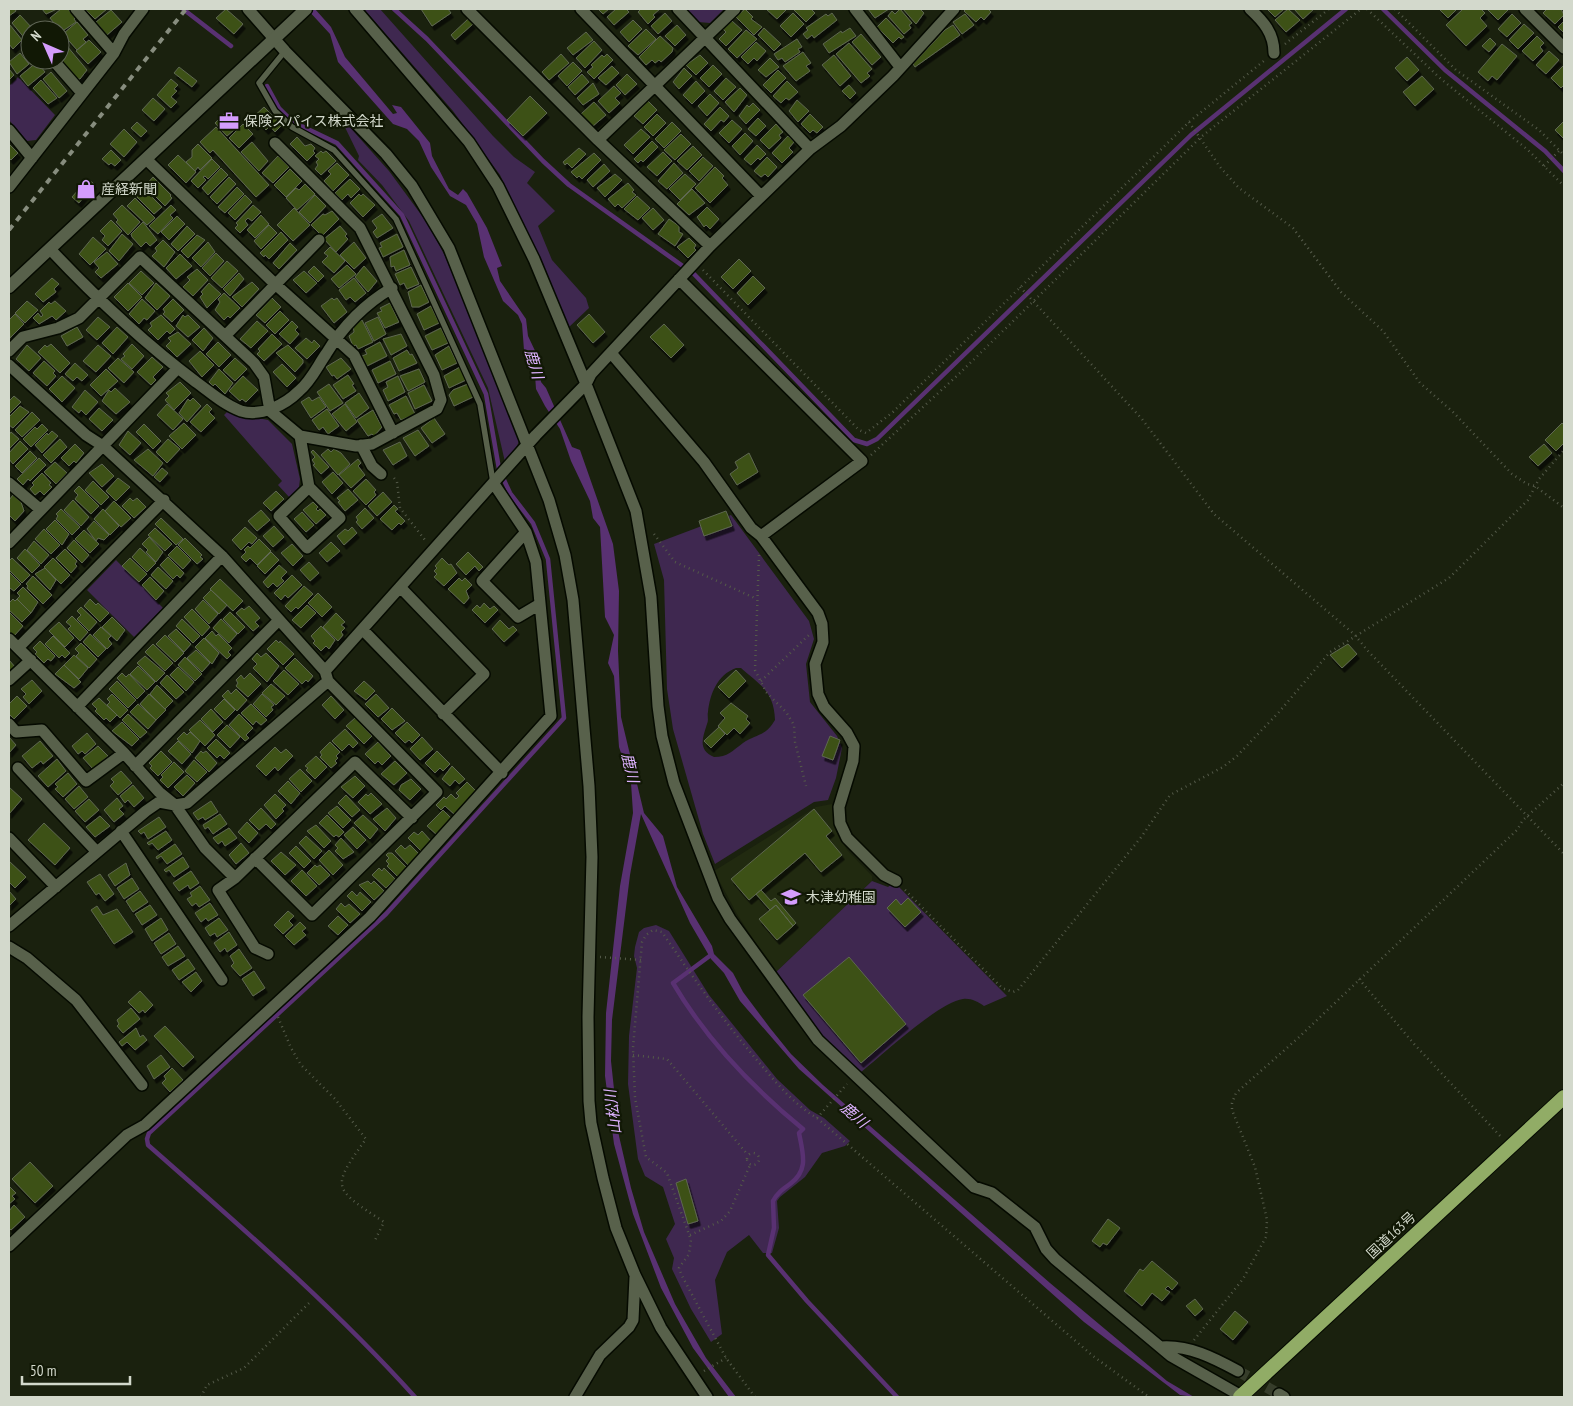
<svg xmlns="http://www.w3.org/2000/svg" width="1573" height="1406" font-family="'PT Sans Narrow','Noto Sans JP',sans-serif">
<style>
.built{fill:#212a10}
.green{fill:#3f2850;fill-rule:evenodd}
.water{fill:#593172}
.lines{fill:none;stroke-linecap:round;stroke-linejoin:round}
.stream{stroke:#593172;stroke-width:4.5}
.building{fill:#3c5112;stroke:#5e6751;filter:url(#shadow)}
.minor-tunnel{stroke:#363d2a;stroke-width:11;stroke-dasharray:11 5.5;stroke-linecap:butt}
.service-casing{stroke:#050a00;stroke-width:8}
.minor-casing{stroke:#050a00;stroke-width:14}
.tertiary-casing{stroke:#050a00;stroke-width:15}
.trunk-casing{stroke:#050a00;stroke-width:16}
.path{stroke:#545a49;stroke-width:2.5;stroke-dasharray:1 4;stroke-linecap:butt}
.service{stroke:#58614b;stroke-width:5.5}
.minor{stroke:#58614b;stroke-width:11}
.tertiary{stroke:#58614b;stroke-width:12}
.trunk{stroke:#91ac66;stroke-width:14}
.rail{stroke:#878d7e;stroke-width:4;stroke-dasharray:6 6;stroke-linecap:butt}
.labels{text-anchor:middle;stroke-width:4.5;stroke-linejoin:round;paint-order:stroke}
.poi-label{font-size:14px;fill:#d3d9cc;stroke:#111805;text-anchor:start}
.street-label{font-size:14px;fill:#d3d9cc;stroke:#111805}
.water-label{font-size:15px;font-style:italic;fill:#deb2ff;stroke:#111805}
</style>
<defs>
<filter id="shadow"><feDropShadow dx="2.5" dy="4.5" stdDeviation="0" flood-color="#0009"/></filter>
</defs>
<rect width="100%" height="100%" fill="#1a210e"/>
<path class="built" d="M 832,804 L 835,829 L 847,850 L 872,876 L 872,881 L 775,973 L 737,914 L 714,871 L 816,807 Z"/>
<path class="green" d="M 364,9 L 380,9 L 493,136 L 514,157 L 535,172 L 527,183 L 555,211 L 538,226 L 552,260 L 586,298 L 589,308 L 568,328 L 535,248 L 500,175 L 453,111 Z
M 685,9 L 724,9 L 710,23 L 698,22 Z
M 18,77 L 55,115 L 36,140 L 27,141 L 9,120 L 9,86 Z
M 339,115 L 389,171 L 428,224 L 445,256 L 499,387 L 519,441 L 517,446 L 505,462 L 488,388 L 409,221 L 382,185 L 358,160 L 359,156 Z
M 227,412 L 268,420 L 292,444 L 300,479 L 299,487 L 290,498 L 278,485 L 282,481 L 224,415 Z
M 731,515 L 809,621 L 814,639 L 806,664 L 810,702 L 837,736 L 842,748 L 836,778 L 828,800 L 814,802 L 715,864 L 703,834 L 673,729 L 667,689 L 664,580 L 654,544 ZM 736,668 L 741,668 C 760,685 774,691 775,720 C 765,737 756,734 743,743 C 732,751 728,757 714,757 C 697,750 703,737 707,724 C 709,720 707,716 708,712 C 710,694 717,675 736,668 Z
M 116,560 L 163,608 L 134,637 L 87,590 Z
M 872,881 L 888,887 L 894,882 L 1007,996 L 984,1006 C 978,1002 971,998 963,999 C 939,1002 881,1056 860,1073 L 813,1028 L 775,973 Z
M 656,925 L 669,931 L 709,995 L 777,1079 L 810,1110 L 824,1118 L 850,1141 L 845,1146 L 822,1153 L 805,1177 L 780,1197 L 777,1201 L 779,1228 L 772,1253 L 763,1253 L 749,1235 L 727,1252 L 715,1280 L 722,1334 L 711,1342 L 691,1309 L 672,1269 L 674,1258 L 666,1239 L 675,1224 L 663,1187 L 645,1176 L 638,1159 L 628,1084 L 629,1036 L 637,968 L 634,956 L 635,947 L 639,932 L 644,928 Z"/>
<path class="water" d="M 307,9 L 315,9 L 331,27 L 345,57 L 393,114 L 397,113 L 392,105 L 401,107 L 430,143 L 432,156 L 449,189 L 458,195 L 463,189 L 467,193 L 487,228 L 502,266 L 497,268 L 500,281 L 526,319 L 528,336 L 538,357 L 541,382 L 546,388 L 572,447 L 580,450 L 613,544 L 619,591 L 618,651 L 621,717 L 644,813 L 663,836 L 677,887 L 712,946 L 714,954 L 733,973 L 743,992 L 770,1028 L 791,1054 L 823,1085 L 1050,1283 L 1167,1381 L 1194,1397 L 1180,1395 L 1084,1322 L 799,1069 L 740,1001 L 724,973 L 711,959 L 690,923 L 641,814 L 630,875 L 612,1020 L 611,1061 L 619,1136 L 631,1188 L 644,1232 L 675,1304 L 706,1358 L 736,1397 L 729,1397 L 693,1348 L 661,1288 L 633,1214 L 614,1144 L 605,1076 L 606,1013 L 620,886 L 633,813 L 631,783 L 619,747 L 614,676 L 608,663 L 614,635 L 605,617 L 600,527 L 593,518 L 590,501 L 571,461 L 560,429 L 545,406 L 536,389 L 535,375 L 524,350 L 522,324 L 518,315 L 503,301 L 484,257 L 477,224 L 466,205 L 450,196 L 431,167 L 419,141 L 407,129 L 393,124 L 338,62 L 330,34 Z"/>
<g class="lines">
<path class="stream" d="M 183,9 L 231,46
M 394,9 L 427,39 L 543,161 L 569,185 L 694,274 L 854,440 L 867,444 L 877,439 L 1191,135 L 1346,9
M 1383,9 L 1445,70 L 1545,151 L 1564,171
M 267,86 L 279,108 L 293,122 L 337,143 L 402,215 L 486,394 L 499,469
M 711,955 L 673,983 C 706,1039 753,1088 803,1129 L 799,1133 C 803,1154 809,1170 790,1184 C 783,1189 777,1193 773,1201 L 774,1228 L 768,1255 L 807,1301 L 897,1397
M 415,1397 C 333,1306 240,1226 148,1145 L 147,1139 L 149,1133 L 386,914 L 564,718 L 548,559 L 533,523 L 510,493 L 504,480"/>
</g>
<path class="building" d="M 9,9 L 15,9 L 16,11 L 9,16 Z
M 42,9 L 57,9 L 46,14 Z
M 61,9 L 68,9 L 75,18 L 74,19 L 76,22 L 61,32 L 50,18 Z
M 85,9 L 107,9 L 95,19 Z
M 226,9 L 243,24 L 234,34 L 216,18 Z
M 421,9 L 448,9 L 451,13 L 432,26 Z
M 598,9 L 609,9 L 603,14 Z
M 616,9 L 626,9 L 629,12 L 614,25 L 607,17 Z
M 641,9 L 660,9 L 653,15 L 655,17 L 648,24 L 638,12 Z
M 745,9 L 753,17 L 751,19 L 762,27 L 754,35 L 736,17 Z
M 766,9 L 787,9 L 777,19 Z
M 793,9 L 811,9 L 815,13 L 806,22 Z
M 868,9 L 889,9 L 875,18 Z
M 900,9 L 912,23 L 909,25 L 911,28 L 904,34 L 888,16 L 892,11 L 895,14 Z
M 903,9 L 920,9 L 924,13 L 916,24 Z
M 966,9 L 988,9 L 991,12 L 984,20 L 981,17 L 976,22 L 964,11 Z
M 1267,9 L 1284,9 L 1275,17 Z
M 1288,9 L 1300,20 L 1286,32 L 1275,20 Z
M 1294,9 L 1314,9 L 1303,19 Z
M 1439,9 L 1457,9 L 1448,18 Z
M 1463,9 L 1481,9 L 1485,13 L 1480,18 L 1487,26 L 1466,46 L 1446,25 Z
M 1489,9 L 1509,9 L 1498,20 L 1488,10 Z
M 1547,9 L 1561,9 L 1564,15 L 1555,24 L 1543,13 Z
M 111,10 L 122,22 L 107,35 L 96,22 Z
M 665,13 L 672,21 L 658,34 L 651,26 Z
M 793,13 L 804,24 L 791,37 L 780,26 Z
M 832,13 L 837,20 L 814,38 L 812,35 L 807,39 L 803,34 L 808,30 L 806,28 L 826,14 L 828,16 Z
M 965,14 L 974,25 L 962,34 L 953,22 Z
M 1512,14 L 1521,23 L 1507,37 L 1498,29 Z
M 20,15 L 33,29 L 30,30 L 30,39 L 27,41 L 12,23 Z
M 886,18 L 904,37 L 901,39 L 899,37 L 893,43 L 877,27 Z
M 468,19 L 473,24 L 455,40 L 451,35 Z
M 633,20 L 642,29 L 629,42 L 620,32 Z
M 732,21 L 742,30 L 726,46 L 719,39 L 726,32 L 723,29 Z
M 1564,21 L 1564,33 L 1558,27 Z
M 48,22 L 55,30 L 39,30 Z
M 77,22 L 88,35 L 83,39 L 86,42 L 77,50 L 63,34 Z
M 1524,24 L 1534,33 L 1518,49 L 1509,40 Z
M 10,25 L 22,40 L 13,49 L 9,44 Z
M 677,25 L 686,35 L 675,46 L 665,36 Z
M 953,25 L 960,35 L 915,67 L 913,64 L 945,30 Z
M 764,28 L 781,44 L 774,51 L 758,35 Z
M 850,28 L 856,36 L 829,53 L 823,44 L 841,31 L 842,33 Z
M 646,29 L 656,39 L 638,55 L 628,46 Z
M 746,30 L 757,39 L 737,58 L 728,49 Z
M 586,32 L 593,40 L 573,55 L 567,48 Z
M 861,34 L 881,57 L 872,65 L 852,42 Z
M 60,36 L 65,42 L 60,46 Z
M 660,36 L 673,48 L 672,52 L 661,62 L 659,60 L 655,63 L 652,60 L 646,65 L 639,57 Z
M 1537,36 L 1544,43 L 1540,47 L 1543,51 L 1533,61 L 1522,51 Z
M 1490,38 L 1496,44 L 1489,52 L 1482,46 Z
M 797,39 L 802,47 L 798,49 L 800,52 L 785,62 L 782,58 L 778,60 L 774,54 Z
M 89,40 L 101,52 L 88,64 L 76,51 Z
M 594,41 L 602,50 L 585,68 L 576,58 Z
M 756,42 L 766,51 L 757,61 L 754,58 L 748,64 L 741,57 Z
M 849,43 L 872,69 L 867,73 L 870,76 L 861,83 L 836,54 Z
M 1502,44 L 1517,56 L 1497,80 L 1492,76 L 1488,81 L 1478,72 Z
M 67,46 L 87,70 L 80,79 L 77,79 L 60,59 L 60,51 Z
M 1549,51 L 1559,60 L 1546,74 L 1536,65 Z
M 803,52 L 811,63 L 806,66 L 810,71 L 796,81 L 783,66 Z
M 20,53 L 29,64 L 17,74 L 9,62 Z
M 561,54 L 569,63 L 549,80 L 542,72 Z
M 607,54 L 613,60 L 594,79 L 587,72 L 593,67 L 591,65 L 602,55 L 604,57 Z
M 700,55 L 708,63 L 696,75 L 686,65 Z
M 834,55 L 851,76 L 840,86 L 822,65 Z
M 1407,57 L 1419,70 L 1407,81 L 1395,68 Z
M 770,58 L 779,67 L 766,77 L 758,70 Z
M 37,62 L 45,72 L 28,86 L 20,76 Z
M 573,62 L 582,71 L 567,86 L 558,76 Z
M 713,65 L 722,74 L 709,87 L 700,78 Z
M 1564,65 L 1564,85 L 1561,88 L 1551,78 Z
M 612,66 L 619,73 L 606,85 L 598,78 Z
M 179,67 L 197,81 L 192,87 L 174,73 Z
M 684,68 L 692,76 L 679,89 L 673,82 Z
M 9,69 L 14,75 L 9,80 Z
M 778,70 L 786,78 L 771,93 L 763,85 Z
M 51,72 L 67,91 L 59,98 L 43,79 Z
M 582,74 L 589,82 L 575,95 L 568,87 Z
M 627,74 L 637,84 L 625,95 L 616,85 Z
M 1422,76 L 1434,89 L 1415,106 L 1403,92 Z
M 726,78 L 736,87 L 723,100 L 714,91 Z
M 171,79 L 178,85 L 174,89 L 177,91 L 171,97 L 177,102 L 171,108 L 157,95 Z
M 41,80 L 57,98 L 48,104 L 33,88 Z
M 696,81 L 705,91 L 692,104 L 683,95 Z
M 787,81 L 798,92 L 789,100 L 786,98 L 781,103 L 773,96 Z
M 593,83 L 599,94 L 583,105 L 577,98 Z
M 849,85 L 856,93 L 850,99 L 842,91 Z
M 614,86 L 621,93 L 615,98 L 620,103 L 609,113 L 598,101 Z
M 740,88 L 747,95 L 734,112 L 725,102 Z
M 710,94 L 719,103 L 707,116 L 698,106 Z
M 530,96 L 547,113 L 523,136 L 507,120 Z
M 153,98 L 165,109 L 154,121 L 142,110 Z
M 797,100 L 809,111 L 798,122 L 789,111 Z
M 648,101 L 657,110 L 643,124 L 634,116 Z
M 594,102 L 606,115 L 593,126 L 581,114 Z
M 753,103 L 760,110 L 746,124 L 739,116 L 747,105 L 749,107 Z
M 264,107 L 282,125 L 275,132 L 270,126 L 266,130 L 259,123 L 255,126 L 250,120 Z
M 720,107 L 729,116 L 724,122 L 721,120 L 711,131 L 704,124 Z
M 227,111 L 240,125 L 227,136 L 215,123 Z
M 657,114 L 666,123 L 653,136 L 644,127 Z
M 810,114 L 823,127 L 817,133 L 813,130 L 810,133 L 801,124 Z
M 758,118 L 766,126 L 756,136 L 748,129 Z
M 732,120 L 742,129 L 729,143 L 719,133 Z
M 1564,121 L 1564,139 L 1555,130 Z
M 137,122 L 147,131 L 141,137 L 131,128 Z
M 672,122 L 681,131 L 664,148 L 655,139 Z
M 243,124 L 253,134 L 239,148 L 229,138 Z
M 776,124 L 783,132 L 779,135 L 781,138 L 769,149 L 760,140 Z
M 216,127 L 269,185 L 256,197 L 213,150 L 210,153 L 200,142 Z
M 124,129 L 137,142 L 124,157 L 110,144 Z
M 641,129 L 650,137 L 633,154 L 624,145 Z
M 745,133 L 753,141 L 740,155 L 732,146 Z
M 681,134 L 691,144 L 675,160 L 664,150 Z
M 788,136 L 794,142 L 789,148 L 793,152 L 782,163 L 772,153 Z
M 297,137 L 305,146 L 311,144 L 315,148 L 313,151 L 315,153 L 307,161 L 290,144 Z
M 652,141 L 658,147 L 643,162 L 641,160 L 638,163 L 634,159 Z
M 252,142 L 268,161 L 259,171 L 241,152 Z
M 9,144 L 18,153 L 11,160 L 9,158 Z
M 198,144 L 212,158 L 200,170 L 198,167 L 195,171 L 186,162 L 192,157 L 192,150 Z
M 757,145 L 766,154 L 760,160 L 758,158 L 751,165 L 744,159 Z
M 693,146 L 702,155 L 687,170 L 677,161 Z
M 579,148 L 586,154 L 572,168 L 567,163 L 565,165 L 563,162 Z
M 111,150 L 121,160 L 115,166 L 111,163 L 109,165 L 102,159 Z
M 321,151 L 323,153 L 326,151 L 336,161 L 321,175 L 315,169 L 318,165 L 316,162 L 319,159 L 315,156 Z
M 663,152 L 672,161 L 657,176 L 647,167 Z
M 594,153 L 601,160 L 582,179 L 579,176 L 577,178 L 571,172 Z
M 178,155 L 196,172 L 186,183 L 168,165 Z
M 278,156 L 289,167 L 273,183 L 262,173 Z
M 703,157 L 713,166 L 699,181 L 689,171 Z
M 767,157 L 777,167 L 768,177 L 765,174 L 761,177 L 754,171 Z
M 212,159 L 220,167 L 208,179 L 205,176 L 203,177 L 206,180 L 198,188 L 191,181 Z
M 337,163 L 349,175 L 333,191 L 324,181 L 331,174 L 328,171 Z
M 674,163 L 683,173 L 667,189 L 658,181 Z
M 604,164 L 610,171 L 593,187 L 587,180 Z
M 715,167 L 724,176 L 722,178 L 728,185 L 710,203 L 695,188 Z
M 221,168 L 228,175 L 208,195 L 202,188 Z
M 290,169 L 302,181 L 286,197 L 274,185 Z
M 615,174 L 622,180 L 605,197 L 597,188 Z
M 685,174 L 696,184 L 680,200 L 669,189 Z
M 153,177 L 171,195 L 170,196 L 172,198 L 165,206 L 145,186 Z
M 229,177 L 236,184 L 217,204 L 210,197 Z
M 88,179 L 94,184 L 79,203 L 72,197 Z
M 350,179 L 360,189 L 351,198 L 348,194 L 342,200 L 335,193 Z
M 628,183 L 634,190 L 632,192 L 636,195 L 622,208 L 618,204 L 615,207 L 608,199 Z
M 305,184 L 315,194 L 297,210 L 286,198 L 296,188 L 299,190 Z
M 142,187 L 162,207 L 154,214 L 135,195 Z
M 237,187 L 244,194 L 225,213 L 218,207 Z
M 692,189 L 705,203 L 689,215 L 677,204 Z
M 359,194 L 361,196 L 363,194 L 375,205 L 363,217 L 350,203 Z
M 245,195 L 252,202 L 235,220 L 228,213 Z
M 315,195 L 326,206 L 310,223 L 299,212 Z
M 637,196 L 650,208 L 638,220 L 624,209 Z
M 135,198 L 155,218 L 147,225 L 127,206 Z
M 122,205 L 140,222 L 128,235 L 116,222 L 118,220 L 113,214 Z
M 171,205 L 176,210 L 170,215 L 173,218 L 158,234 L 149,226 Z
M 253,205 L 261,212 L 252,221 L 248,218 L 245,221 L 248,225 L 240,233 L 235,228 L 238,225 L 236,223 Z
M 707,207 L 719,219 L 710,229 L 706,225 L 704,227 L 697,217 Z
M 294,208 L 310,225 L 293,241 L 277,225 Z
M 653,208 L 664,220 L 653,230 L 642,218 Z
M 332,211 L 339,219 L 322,236 L 311,225 L 323,214 L 325,215 Z
M 382,214 L 393,228 L 377,238 L 373,232 L 377,228 L 372,221 Z
M 261,215 L 269,224 L 255,238 L 247,230 Z
M 177,216 L 185,224 L 169,240 L 161,232 Z
M 669,219 L 679,226 L 679,232 L 683,234 L 675,246 L 658,234 Z
M 111,220 L 122,231 L 108,246 L 102,240 L 105,236 L 100,231 Z
M 143,222 L 157,240 L 150,246 L 146,242 L 141,247 L 132,237 L 131,234 Z
M 269,225 L 277,233 L 261,249 L 254,241 Z
M 187,226 L 195,234 L 178,251 L 171,244 Z
M 340,226 L 347,234 L 345,236 L 348,239 L 336,252 L 324,239 Z
M 281,232 L 288,240 L 269,259 L 265,255 L 264,257 L 260,253 Z
M 122,234 L 133,244 L 119,261 L 109,251 Z
M 397,234 L 403,247 L 383,257 L 379,248 L 382,247 L 380,243 Z
M 197,235 L 205,240 L 188,258 L 181,251 Z
M 93,237 L 106,249 L 90,265 L 79,254 Z
M 689,238 L 696,245 L 694,248 L 696,250 L 688,258 L 677,247 Z
M 163,240 L 175,252 L 164,267 L 152,256 L 157,251 L 155,248 Z
M 208,242 L 215,252 L 201,267 L 192,258 Z
M 354,242 L 366,258 L 354,269 L 340,255 Z
M 290,243 L 297,250 L 279,269 L 273,263 Z
M 330,247 L 345,261 L 334,273 L 322,262 L 328,256 L 324,253 Z
M 404,250 L 410,265 L 396,271 L 394,266 L 391,267 L 390,257 Z
M 107,252 L 118,264 L 101,278 L 95,272 L 99,268 L 94,262 Z
M 216,253 L 224,261 L 210,276 L 202,268 Z
M 180,254 L 192,266 L 176,279 L 166,268 Z
M 739,259 L 751,271 L 733,289 L 721,277 Z
M 227,261 L 238,271 L 222,288 L 211,278 Z
M 347,265 L 356,274 L 339,288 L 331,279 Z
M 314,266 L 324,276 L 318,282 L 308,272 Z
M 364,266 L 377,281 L 368,292 L 355,277 Z
M 411,267 L 419,284 L 407,289 L 404,283 L 400,285 L 395,274 Z
M 197,269 L 208,280 L 193,296 L 183,287 L 190,280 L 187,277 Z
M 141,271 L 154,283 L 142,295 L 129,283 Z
M 304,271 L 317,283 L 306,293 L 293,280 Z
M 239,273 L 244,279 L 230,296 L 223,289 Z
M 753,276 L 765,288 L 748,305 L 737,293 Z
M 52,278 L 59,284 L 54,289 L 56,292 L 43,302 L 35,294 Z
M 354,278 L 366,293 L 355,302 L 350,297 L 346,300 L 339,290 Z
M 252,282 L 259,289 L 242,307 L 232,297 Z
M 128,283 L 142,297 L 128,311 L 114,297 Z
M 156,283 L 170,296 L 157,310 L 145,298 Z
M 209,283 L 221,294 L 207,308 L 200,297 L 203,294 L 201,292 Z
M 421,285 L 429,302 L 419,307 L 412,307 L 408,292 Z
M 224,293 L 240,308 L 230,318 L 228,316 L 224,320 L 215,310 L 220,302 L 218,299 Z
M 272,298 L 281,307 L 265,323 L 256,315 Z
M 332,298 L 334,300 L 337,298 L 347,312 L 334,323 L 321,306 Z
M 142,299 L 155,311 L 147,320 L 144,318 L 139,324 L 129,314 Z
M 173,299 L 184,310 L 172,322 L 163,314 L 165,312 L 163,309 Z
M 27,301 L 38,310 L 25,323 L 15,313 Z
M 55,301 L 66,311 L 56,320 L 52,316 L 39,324 L 33,318 L 38,313 L 41,317 L 43,315 L 40,311 L 49,302 L 51,304 Z
M 390,303 L 399,322 L 385,328 L 377,313 L 382,311 L 380,308 Z
M 431,306 L 439,323 L 424,330 L 417,314 Z
M 280,311 L 289,320 L 275,334 L 266,325 Z
M 15,314 L 24,324 L 10,338 L 9,320 Z
M 589,314 L 605,332 L 593,343 L 577,325 Z
M 161,315 L 175,329 L 170,334 L 167,331 L 158,340 L 148,330 L 152,326 L 150,323 Z
M 183,315 L 185,317 L 188,315 L 200,327 L 188,337 L 176,326 Z
M 98,317 L 110,327 L 97,340 L 86,330 Z
M 378,317 L 386,334 L 374,341 L 365,323 Z
M 362,320 L 373,342 L 358,349 L 356,345 L 353,346 L 349,336 L 354,332 L 353,324 Z
M 257,321 L 268,331 L 251,348 L 240,339 Z
M 292,321 L 298,327 L 295,330 L 299,334 L 290,344 L 279,334 Z
M 664,324 L 684,345 L 671,358 L 650,337 Z
M 77,327 L 83,337 L 67,346 L 61,336 Z
M 117,327 L 128,337 L 113,354 L 102,343 Z
M 204,328 L 213,338 L 203,351 L 192,340 Z
M 441,328 L 448,343 L 432,350 L 425,336 Z
M 178,332 L 191,344 L 177,357 L 166,346 L 171,341 L 168,338 Z
M 272,334 L 282,344 L 264,361 L 257,354 L 260,351 L 258,349 Z
M 401,334 L 407,346 L 391,355 L 383,339 Z
M 306,338 L 312,343 L 314,340 L 320,346 L 307,359 L 295,348 Z
M 218,342 L 231,355 L 219,367 L 206,354 Z
M 380,342 L 387,356 L 367,366 L 362,356 L 367,354 L 365,350 Z
M 51,344 L 70,363 L 60,373 L 38,352 L 45,345 L 47,347 Z
M 132,344 L 144,356 L 132,369 L 121,359 L 125,356 L 123,354 Z
M 27,345 L 41,358 L 29,371 L 16,359 Z
M 98,345 L 111,356 L 96,372 L 83,361 Z
M 288,345 L 303,360 L 303,363 L 295,372 L 276,353 Z
M 449,346 L 457,363 L 442,370 L 435,355 Z
M 407,350 L 410,355 L 412,354 L 417,363 L 399,371 L 393,358 Z
M 200,351 L 214,365 L 202,377 L 189,361 Z
M 152,357 L 163,367 L 153,377 L 156,380 L 151,385 L 137,372 Z
M 118,358 L 134,372 L 124,383 L 108,368 Z
M 235,358 L 247,369 L 235,381 L 223,370 Z
M 341,358 L 351,369 L 337,379 L 334,375 L 332,376 L 326,367 Z
M 44,361 L 55,371 L 53,373 L 56,376 L 47,386 L 33,373 Z
M 390,361 L 396,374 L 378,383 L 372,370 Z
M 75,363 L 88,375 L 82,381 L 77,377 L 73,381 L 65,374 Z
M 282,364 L 296,378 L 287,387 L 273,372 Z
M 460,367 L 466,380 L 449,388 L 444,376 Z
M 106,369 L 118,381 L 101,396 L 90,385 Z
M 219,369 L 233,383 L 225,394 L 215,384 L 213,386 L 209,382 Z
M 419,369 L 425,382 L 408,391 L 400,376 Z
M 348,375 L 354,384 L 352,385 L 356,391 L 343,399 L 333,385 Z
M 62,376 L 75,388 L 62,402 L 49,389 Z
M 243,376 L 258,390 L 246,402 L 242,399 L 240,401 L 229,391 Z
M 398,376 L 405,392 L 388,401 L 383,390 L 388,387 L 386,382 Z
M 180,382 L 191,393 L 174,410 L 165,400 L 169,396 L 166,393 Z
M 329,384 L 343,403 L 330,411 L 317,392 Z
M 468,384 L 473,397 L 454,406 L 449,395 L 453,390 Z
M 424,385 L 432,401 L 415,409 L 408,393 Z
M 115,388 L 130,402 L 116,414 L 102,401 L 109,390 L 111,392 Z
M 85,390 L 98,402 L 86,415 L 81,410 L 79,413 L 72,407 Z
M 359,393 L 369,408 L 356,418 L 345,403 Z
M 14,396 L 21,402 L 9,414 L 9,401 Z
M 406,396 L 415,414 L 401,420 L 397,413 L 394,414 L 389,405 Z
M 309,397 L 312,401 L 319,397 L 326,407 L 311,418 L 301,402 Z
M 193,398 L 201,406 L 187,422 L 179,413 L 188,399 L 190,401 Z
M 167,404 L 183,419 L 173,430 L 157,415 Z
M 207,404 L 212,409 L 209,412 L 215,418 L 201,432 L 190,422 Z
M 345,404 L 357,422 L 346,431 L 332,414 Z
M 20,406 L 29,412 L 13,428 L 9,425 L 9,417 Z
M 99,408 L 113,420 L 102,431 L 89,419 Z
M 327,409 L 339,426 L 328,434 L 323,427 L 319,430 L 312,420 Z
M 373,410 L 382,427 L 374,436 L 372,434 L 368,436 L 357,420 Z
M 32,412 L 40,420 L 22,437 L 15,430 Z
M 434,418 L 445,434 L 432,443 L 421,428 Z
M 184,423 L 196,435 L 182,449 L 169,436 Z
M 1562,423 L 1564,425 L 1564,443 L 1556,451 L 1545,440 Z
M 42,424 L 48,430 L 31,447 L 23,439 L 35,427 L 37,429 Z
M 144,424 L 161,441 L 153,449 L 136,432 Z
M 418,430 L 429,446 L 415,456 L 403,438 Z
M 52,431 L 58,436 L 42,453 L 35,445 L 47,433 L 48,435 Z
M 128,431 L 141,443 L 130,455 L 119,445 Z
M 11,432 L 19,439 L 9,449 L 9,435 Z
M 60,439 L 67,447 L 51,463 L 43,455 Z
M 168,439 L 180,449 L 167,463 L 156,452 Z
M 20,441 L 28,449 L 13,464 L 9,459 L 9,453 Z
M 400,442 L 407,456 L 393,465 L 383,450 Z
M 75,444 L 84,453 L 76,463 L 74,461 L 69,466 L 61,458 Z
M 1544,444 L 1552,453 L 1538,466 L 1529,457 Z
M 148,449 L 163,463 L 153,476 L 134,460 Z
M 328,449 L 331,452 L 334,449 L 341,453 L 350,464 L 338,475 L 321,455 Z
M 313,450 L 329,467 L 321,474 L 313,465 L 315,464 L 312,460 L 315,457 L 311,452 Z
M 30,451 L 37,458 L 22,473 L 15,466 Z
M 749,453 L 758,472 L 737,485 L 730,474 L 738,468 L 735,462 Z
M 39,458 L 46,465 L 30,481 L 28,479 L 23,485 L 17,479 Z
M 358,459 L 361,463 L 358,466 L 365,475 L 351,488 L 339,475 Z
M 55,462 L 67,473 L 56,484 L 44,472 Z
M 102,464 L 114,476 L 102,487 L 89,473 Z
M 162,468 L 168,473 L 160,482 L 154,477 Z
M 333,472 L 343,483 L 332,494 L 322,482 Z
M 42,473 L 51,483 L 49,485 L 52,487 L 44,495 L 40,491 L 35,495 L 30,489 L 34,485 L 32,483 Z
M 118,478 L 130,487 L 116,501 L 106,491 Z
M 366,479 L 376,490 L 374,492 L 376,495 L 366,505 L 353,491 Z
M 93,481 L 109,497 L 101,505 L 85,490 Z
M 79,486 L 99,506 L 91,514 L 75,499 L 78,495 L 74,491 Z
M 348,489 L 358,500 L 345,511 L 338,502 L 340,501 L 337,498 Z
M 276,491 L 284,499 L 271,511 L 263,503 Z
M 383,492 L 392,502 L 377,516 L 368,506 Z
M 13,495 L 21,502 L 24,511 L 15,521 L 9,515 L 9,500 Z
M 130,498 L 133,501 L 137,498 L 146,507 L 134,518 L 122,506 Z
M 73,500 L 89,517 L 81,526 L 64,510 Z
M 114,501 L 131,518 L 121,527 L 105,511 Z
M 313,502 L 318,507 L 316,509 L 318,511 L 320,509 L 326,515 L 316,524 L 303,510 Z
M 394,505 L 398,509 L 395,511 L 405,521 L 401,525 L 399,523 L 392,530 L 380,519 Z
M 365,508 L 374,518 L 362,529 L 356,522 L 358,520 L 356,517 Z
M 61,509 L 80,527 L 72,535 L 56,519 L 58,516 L 56,514 Z
M 103,509 L 119,526 L 110,535 L 94,519 Z
M 261,510 L 270,520 L 257,531 L 248,521 Z
M 726,511 L 732,526 L 704,536 L 699,521 Z
M 302,512 L 314,525 L 306,532 L 294,519 Z
M 161,518 L 183,539 L 176,545 L 155,524 Z
M 55,520 L 69,534 L 62,545 L 46,529 Z
M 94,521 L 109,535 L 104,540 L 98,538 L 96,541 L 87,529 Z
M 274,526 L 284,537 L 273,547 L 263,536 Z
M 245,527 L 257,538 L 252,544 L 249,542 L 241,550 L 232,540 Z
M 352,527 L 357,533 L 344,545 L 337,536 L 345,529 L 348,531 Z
M 155,528 L 172,544 L 165,551 L 148,535 Z
M 44,529 L 60,545 L 51,554 L 35,539 Z
M 84,530 L 99,544 L 90,553 L 75,539 Z
M 149,537 L 163,552 L 156,562 L 146,552 L 148,550 L 142,544 Z
M 185,538 L 202,555 L 200,557 L 203,559 L 197,564 L 178,545 Z
M 259,539 L 271,551 L 257,565 L 250,558 L 246,562 L 241,557 L 246,552 L 244,550 L 248,546 L 250,548 Z
M 74,540 L 89,555 L 82,563 L 67,548 Z
M 34,541 L 49,555 L 41,564 L 27,550 Z
M 331,542 L 340,551 L 327,562 L 319,553 Z
M 292,544 L 303,556 L 293,566 L 281,553 Z
M 177,546 L 191,560 L 183,569 L 168,555 Z
M 140,548 L 156,563 L 147,572 L 132,557 Z
M 25,549 L 40,565 L 32,573 L 17,558 Z
M 65,549 L 77,561 L 75,564 L 77,566 L 71,573 L 56,558 Z
M 271,552 L 279,560 L 265,574 L 257,566 Z
M 468,552 L 483,567 L 479,571 L 475,566 L 466,575 L 456,564 Z
M 168,557 L 184,573 L 180,578 L 177,575 L 173,579 L 160,565 Z
M 12,558 L 30,575 L 22,583 L 9,570 L 9,561 Z
M 53,558 L 70,575 L 61,584 L 44,567 Z
M 130,558 L 147,574 L 139,582 L 122,566 Z
M 442,558 L 449,565 L 451,564 L 457,573 L 444,586 L 434,577 L 437,574 L 434,571 L 437,568 L 435,566 Z
M 309,562 L 319,573 L 310,581 L 300,570 Z
M 279,565 L 287,572 L 281,578 L 284,581 L 277,587 L 273,583 L 268,588 L 263,582 Z
M 158,567 L 173,581 L 166,589 L 151,575 Z
M 45,568 L 56,580 L 50,590 L 35,574 Z
M 9,572 L 21,584 L 14,591 L 10,588 L 9,590 Z
M 292,575 L 302,585 L 288,598 L 285,595 L 281,600 L 274,593 Z
M 33,576 L 52,595 L 43,604 L 27,588 L 28,586 L 26,584 Z
M 150,577 L 164,591 L 156,600 L 142,585 Z
M 459,578 L 462,581 L 465,578 L 472,585 L 466,591 L 469,598 L 464,604 L 448,589 Z
M 220,579 L 243,601 L 233,611 L 210,589 Z
M 304,586 L 313,594 L 298,609 L 296,607 L 291,612 L 285,606 Z
M 23,587 L 38,602 L 31,613 L 17,599 L 20,596 L 17,593 Z
M 211,590 L 227,605 L 219,614 L 203,598 Z
M 318,593 L 332,607 L 322,617 L 308,603 Z
M 13,599 L 15,601 L 17,599 L 31,613 L 22,622 L 9,610 L 9,603 Z
M 90,599 L 96,605 L 98,603 L 109,613 L 100,622 L 84,606 Z
M 203,600 L 218,614 L 209,624 L 195,609 Z
M 484,603 L 490,609 L 494,606 L 498,610 L 485,623 L 472,610 L 477,605 L 480,608 Z
M 307,605 L 316,613 L 301,628 L 292,620 Z
M 249,606 L 260,618 L 255,622 L 259,626 L 253,631 L 236,613 L 242,608 L 244,610 Z
M 81,607 L 97,622 L 89,631 L 77,619 L 81,615 L 77,611 Z
M 192,609 L 210,627 L 202,636 L 184,617 Z
M 9,612 L 23,626 L 14,636 L 9,631 Z
M 230,612 L 245,627 L 238,634 L 223,619 Z
M 336,613 L 345,622 L 341,625 L 345,628 L 341,632 L 343,635 L 338,641 L 323,627 Z
M 72,616 L 88,632 L 80,641 L 68,629 L 71,626 L 66,622 Z
M 112,617 L 125,630 L 117,641 L 102,627 Z
M 182,619 L 200,636 L 193,643 L 176,626 Z
M 221,619 L 237,634 L 229,643 L 213,628 Z
M 500,620 L 509,629 L 513,626 L 517,630 L 504,642 L 492,629 Z
M 59,622 L 74,638 L 65,647 L 49,631 Z
M 321,626 L 335,640 L 329,649 L 326,646 L 321,651 L 313,643 L 315,641 L 311,636 Z
M 101,627 L 111,636 L 108,639 L 112,644 L 107,649 L 93,635 Z
M 176,629 L 191,644 L 184,652 L 168,636 Z
M 212,631 L 216,636 L 218,634 L 232,648 L 228,652 L 231,655 L 227,659 L 205,638 Z
M 90,634 L 106,649 L 98,657 L 83,642 Z
M 165,635 L 184,653 L 175,662 L 156,644 Z
M 53,636 L 70,653 L 65,658 L 62,655 L 59,658 L 45,644 Z
M 204,638 L 219,653 L 212,664 L 195,647 Z
M 276,640 L 279,643 L 280,641 L 294,654 L 283,665 L 267,649 Z
M 40,641 L 55,656 L 51,661 L 48,659 L 44,663 L 35,654 L 37,652 L 33,648 Z
M 81,643 L 97,659 L 89,668 L 76,656 L 79,653 L 75,649 Z
M 153,644 L 173,663 L 165,671 L 145,652 Z
M 1348,644 L 1357,654 L 1342,668 L 1330,655 Z
M 196,650 L 210,663 L 202,672 L 187,658 Z
M 257,653 L 261,657 L 266,653 L 279,666 L 267,682 L 253,668 L 257,664 L 252,659 Z
M 74,655 L 88,668 L 79,679 L 64,665 Z
M 145,656 L 165,673 L 156,682 L 137,663 Z
M 185,657 L 202,674 L 195,681 L 178,665 Z
M 295,658 L 313,676 L 308,682 L 306,680 L 302,684 L 285,668 Z
M 9,660 L 16,668 L 9,675 Z
M 64,665 L 81,682 L 74,688 L 55,674 Z
M 138,666 L 155,682 L 147,690 L 130,674 Z
M 178,667 L 194,682 L 186,691 L 170,675 Z
M 284,670 L 299,684 L 288,695 L 273,681 Z
M 736,670 L 746,681 L 729,698 L 718,687 Z
M 122,673 L 126,677 L 129,674 L 145,691 L 137,699 L 117,678 Z
M 250,673 L 261,684 L 248,697 L 236,686 L 238,683 L 236,680 L 241,675 L 244,679 Z
M 167,675 L 184,692 L 176,699 L 160,683 Z
M 32,680 L 42,691 L 29,704 L 23,697 L 26,694 L 21,689 Z
M 117,681 L 136,700 L 128,708 L 109,689 Z
M 364,681 L 375,691 L 366,700 L 354,691 Z
M 271,684 L 285,696 L 276,705 L 262,693 Z
M 157,685 L 173,701 L 165,709 L 150,694 Z
M 236,689 L 247,700 L 237,711 L 222,696 L 228,690 L 231,694 Z
M 112,694 L 128,710 L 120,718 L 107,705 L 110,702 L 107,699 Z
M 149,694 L 166,710 L 156,720 L 140,704 Z
M 262,694 L 274,705 L 271,707 L 273,710 L 266,717 L 253,704 Z
M 376,694 L 389,708 L 378,717 L 365,704 Z
M 17,696 L 27,706 L 14,719 L 9,714 L 9,704 Z
M 331,696 L 344,710 L 335,719 L 322,705 Z
M 99,698 L 117,715 L 110,722 L 106,718 L 104,720 L 95,711 L 97,709 L 92,704 Z
M 224,699 L 235,710 L 225,720 L 214,709 Z
M 731,703 L 748,716 L 746,719 L 750,723 L 740,734 L 734,728 L 727,735 L 718,726 L 725,718 L 720,713 Z
M 138,704 L 156,720 L 148,729 L 130,712 Z
M 251,704 L 267,720 L 261,725 L 256,721 L 253,725 L 241,713 Z
M 392,708 L 405,721 L 392,730 L 381,719 Z
M 211,709 L 223,722 L 213,732 L 201,719 Z
M 128,714 L 147,732 L 140,738 L 122,720 Z
M 239,714 L 253,728 L 246,735 L 249,738 L 245,741 L 229,725 Z
M 355,718 L 372,736 L 364,744 L 346,726 Z
M 200,720 L 215,735 L 205,746 L 189,730 Z
M 122,722 L 139,739 L 132,746 L 112,731 Z
M 407,722 L 420,735 L 412,743 L 409,740 L 405,743 L 395,733 Z
M 227,725 L 240,737 L 230,748 L 217,735 Z
M 719,727 L 725,734 L 711,748 L 704,741 Z
M 345,729 L 358,743 L 353,748 L 349,744 L 342,751 L 332,741 Z
M 184,732 L 187,735 L 190,732 L 200,741 L 192,753 L 177,739 Z
M 87,733 L 96,744 L 85,754 L 82,751 L 78,754 L 72,746 Z
M 830,736 L 840,740 L 833,760 L 822,756 Z
M 9,737 L 16,745 L 9,753 Z
M 422,737 L 433,749 L 420,760 L 410,749 Z
M 216,739 L 230,753 L 224,759 L 220,755 L 217,758 L 207,748 Z
M 40,741 L 53,756 L 43,764 L 41,761 L 32,768 L 22,756 Z
M 178,741 L 191,754 L 182,764 L 168,751 Z
M 330,742 L 340,752 L 336,756 L 338,758 L 335,761 L 337,763 L 331,768 L 320,757 L 322,755 L 320,752 Z
M 378,742 L 391,756 L 382,765 L 378,761 L 375,764 L 365,754 Z
M 98,746 L 108,756 L 93,769 L 83,758 Z
M 275,747 L 281,753 L 286,749 L 293,756 L 278,771 L 275,767 L 266,776 L 256,766 Z
M 161,751 L 172,762 L 158,776 L 150,768 L 152,766 L 149,763 Z
M 201,751 L 203,753 L 206,751 L 217,763 L 209,772 L 195,758 Z
M 437,751 L 450,764 L 443,771 L 440,768 L 435,773 L 425,763 Z
M 316,756 L 327,767 L 315,779 L 306,770 L 308,768 L 305,766 Z
M 57,759 L 66,771 L 48,787 L 38,776 Z
M 194,760 L 207,772 L 197,782 L 185,771 Z
M 395,761 L 407,773 L 394,785 L 381,774 Z
M 174,762 L 184,772 L 168,788 L 160,780 L 163,777 L 161,775 Z
M 452,766 L 465,779 L 459,784 L 455,780 L 450,786 L 442,779 Z
M 300,769 L 312,781 L 301,792 L 289,779 Z
M 121,771 L 132,783 L 118,795 L 110,786 L 114,782 L 111,779 Z
M 68,773 L 77,784 L 63,797 L 55,789 L 58,787 L 55,784 Z
M 187,775 L 195,783 L 183,796 L 174,787 Z
M 355,776 L 365,786 L 353,798 L 341,787 Z
M 411,779 L 421,789 L 410,800 L 399,790 L 401,785 Z
M 288,781 L 300,793 L 291,804 L 278,791 Z
M 467,782 L 477,792 L 454,814 L 445,806 L 441,810 L 436,805 L 444,797 L 446,799 L 451,794 L 456,799 L 459,796 L 456,793 Z
M 133,785 L 144,798 L 134,807 L 128,800 L 125,803 L 120,796 Z
M 79,786 L 88,797 L 74,809 L 65,799 Z
M 9,787 L 22,799 L 9,814 Z
M 371,793 L 382,804 L 370,814 L 358,802 L 366,794 L 368,796 Z
M 275,794 L 286,805 L 282,809 L 284,811 L 276,819 L 264,805 Z
M 346,795 L 360,810 L 352,817 L 338,803 Z
M 117,798 L 123,806 L 119,809 L 124,814 L 114,822 L 104,810 Z
M 89,799 L 99,810 L 85,822 L 75,811 Z
M 211,801 L 218,812 L 205,820 L 203,817 L 198,820 L 193,813 Z
M 337,806 L 351,820 L 343,828 L 328,813 Z
M 261,808 L 276,824 L 271,829 L 266,824 L 259,830 L 249,820 Z
M 387,808 L 396,818 L 385,831 L 373,819 Z
M 814,809 L 832,831 L 826,836 L 842,855 L 821,872 L 805,853 L 749,900 L 731,879 Z
M 443,810 L 452,819 L 437,835 L 427,826 Z
M 220,814 L 227,824 L 213,834 L 208,827 L 205,829 L 203,825 Z
M 327,815 L 344,832 L 339,837 L 336,835 L 334,837 L 319,823 Z
M 363,815 L 378,829 L 370,839 L 354,823 Z
M 100,816 L 110,826 L 95,837 L 86,827 Z
M 159,817 L 166,827 L 148,839 L 144,832 L 141,834 L 138,831 Z
M 247,822 L 258,833 L 249,843 L 238,832 Z
M 44,823 L 70,848 L 55,865 L 28,840 Z
M 316,825 L 331,841 L 324,848 L 307,831 Z
M 353,827 L 366,840 L 357,849 L 344,835 Z
M 229,828 L 237,838 L 225,846 L 222,841 L 218,844 L 213,838 Z
M 166,831 L 172,840 L 158,850 L 152,843 L 149,845 L 147,843 Z
M 422,831 L 432,842 L 422,852 L 408,838 L 414,832 L 418,835 Z
M 306,836 L 322,851 L 314,859 L 299,843 Z
M 341,838 L 354,852 L 343,859 L 335,851 L 338,848 L 335,845 Z
M 241,843 L 249,853 L 236,864 L 229,855 Z
M 175,844 L 182,854 L 167,864 L 161,856 L 157,859 L 156,857 Z
M 401,845 L 405,849 L 410,845 L 419,854 L 408,865 L 395,851 Z
M 296,846 L 311,861 L 304,868 L 289,853 Z
M 329,850 L 343,865 L 333,875 L 319,860 Z
M 281,852 L 296,865 L 285,875 L 271,861 Z
M 388,853 L 392,853 L 407,868 L 398,877 L 387,866 L 389,864 L 386,861 L 389,858 L 386,855 Z
M 183,857 L 189,867 L 174,877 L 169,870 L 166,872 L 164,870 Z
M 9,861 L 26,877 L 15,888 L 9,882 Z
M 126,863 L 130,875 L 115,886 L 108,875 Z
M 315,865 L 317,867 L 320,865 L 330,875 L 319,885 L 307,873 Z
M 379,868 L 382,871 L 384,868 L 395,879 L 386,888 L 372,875 Z
M 302,870 L 317,886 L 306,896 L 291,881 Z
M 191,871 L 199,883 L 190,889 L 188,885 L 179,891 L 173,883 Z
M 100,874 L 114,894 L 105,901 L 99,893 L 96,895 L 87,882 Z
M 132,878 L 139,889 L 124,899 L 117,888 Z
M 368,881 L 371,884 L 374,881 L 384,891 L 374,900 L 359,885 Z
M 200,886 L 210,900 L 199,907 L 196,903 L 192,906 L 187,899 L 192,896 L 190,893 Z
M 761,890 L 771,901 L 775,898 L 796,923 L 793,926 L 776,905 L 770,910 L 756,894 Z
M 9,891 L 16,899 L 9,906 Z
M 140,891 L 148,902 L 133,912 L 126,901 Z
M 352,891 L 357,896 L 360,892 L 371,902 L 362,911 L 347,896 Z
M 908,898 L 921,912 L 905,927 L 887,908 L 896,899 L 901,905 Z
M 210,903 L 218,915 L 208,921 L 206,918 L 201,922 L 195,913 Z
M 341,903 L 345,907 L 349,904 L 360,914 L 350,923 L 336,909 Z
M 150,905 L 157,915 L 142,925 L 135,914 Z
M 776,905 L 793,926 L 777,940 L 759,919 Z
M 97,906 L 103,915 L 117,909 L 133,932 L 114,944 L 91,910 Z
M 288,911 L 294,916 L 289,921 L 293,925 L 283,934 L 274,925 Z
M 338,916 L 348,925 L 338,935 L 328,926 Z
M 161,918 L 168,930 L 152,941 L 145,929 Z
M 219,918 L 228,930 L 217,937 L 215,933 L 210,936 L 205,928 Z
M 300,922 L 306,928 L 302,931 L 306,935 L 294,945 L 285,936 Z
M 229,932 L 237,945 L 227,952 L 225,948 L 220,952 L 214,943 Z
M 169,933 L 176,944 L 161,954 L 154,943 Z
M 178,946 L 185,956 L 168,966 L 162,957 Z
M 239,949 L 252,968 L 240,976 L 231,966 L 234,963 L 230,956 Z
M 849,957 L 906,1024 L 861,1063 L 803,995 Z
M 188,959 L 195,969 L 179,980 L 172,970 Z
M 254,971 L 265,988 L 253,996 L 242,979 Z
M 196,972 L 202,981 L 191,992 L 182,982 Z
M 140,991 L 153,1005 L 145,1013 L 143,1010 L 139,1013 L 128,1002 Z
M 131,1008 L 140,1019 L 123,1033 L 117,1026 L 119,1024 L 117,1020 Z
M 165,1026 L 194,1057 L 183,1067 L 154,1036 Z
M 136,1028 L 140,1037 L 143,1035 L 147,1040 L 135,1050 L 127,1042 L 122,1046 L 119,1042 Z
M 161,1055 L 170,1067 L 154,1079 L 147,1066 Z
M 172,1068 L 183,1080 L 170,1092 L 162,1083 L 166,1079 L 164,1076 Z
M 30,1162 L 53,1186 L 35,1203 L 12,1179 Z
M 686,1179 L 698,1221 L 688,1224 L 676,1183 Z
M 9,1186 L 16,1193 L 12,1196 L 15,1199 L 9,1204 Z
M 14,1205 L 25,1217 L 11,1230 L 9,1228 L 9,1211 Z
M 1108,1219 L 1120,1228 L 1107,1245 L 1103,1243 L 1100,1247 L 1092,1241 Z
M 1152,1261 L 1178,1283 L 1172,1290 L 1168,1286 L 1165,1289 L 1170,1292 L 1162,1301 L 1152,1293 L 1142,1306 L 1124,1291 L 1140,1269 L 1143,1271 Z
M 1195,1299 L 1203,1309 L 1195,1316 L 1186,1306 Z
M 1235,1311 L 1248,1322 L 1233,1340 L 1220,1329 Z"/>
<g class="lines">
<path class="minor-tunnel" d="M 1238,1371 L 1279,1394"/>
<defs>
<path id="service" d="M 285,51 L 259,83 L 275,111 L 292,127 L 334,150 L 396,219 L 480,404 L 493,482"/>
<path id="minor" d="M 248,9 L 285,51 L 386,154 L 412,186 L 449,248 L 549,500 L 565,555 L 573,600 L 589,786 L 592,857 L 588,1017 L 589,1101 L 591,1123 L 603,1178 L 616,1228 L 635,1275 L 661,1328 L 707,1397
M 355,9 L 469,142 L 498,186 L 534,259 L 586,384 L 636,511 L 651,597 L 658,706 L 662,736 L 674,783 L 718,898 L 730,919 L 818,1040 L 974,1187 L 992,1193 L 1035,1227 L 1046,1249 L 1055,1259 L 1171,1356 L 1243,1397
M 467,9 L 598,140 L 710,246
M 581,9 L 761,196
M 678,9 L 810,149
M 855,9 L 900,67
M 1250,9 C 1263,21 1274,33 1274,53
M 1525,9 L 1564,48
M 114,53 L 124,34 L 143,9
M 53,60 L 82,93
M 9,130 L 32,158
M 598,140 L 735,9
M 275,143 L 360,228 L 434,375 L 441,400 L 437,409 L 372,444 L 356,446 L 300,436
M 146,159 L 274,283 L 354,355 L 393,433
M 9,187 L 114,53 L 76,9
M 50,249 C 95,297 143,342 196,382 C 210,392 224,405 241,411 C 261,417 285,405 299,391 C 311,381 317,367 326,354 C 343,326 363,305 392,288
M 679,279 L 862,461 L 761,536
M 226,335 L 319,240
M 9,351 L 23,337 L 58,328 L 79,318 L 140,257 L 254,363 L 264,377 L 270,411 L 300,436 L 309,487 L 279,516 L 307,548 L 340,518 L 309,487
M 611,353 L 704,462 L 751,528 L 761,536 L 818,613 L 822,624 L 823,642 L 815,664 L 818,694 L 824,707 L 847,733 L 854,746 L 853,761 L 839,807 L 840,823 L 847,838 L 884,875 L 896,881
M 9,365 L 86,435 L 103,446 L 222,556 L 325,671 L 328,681 L 187,803 L 175,805 L 159,802 L 146,811 L 9,926
M 361,445 L 372,466 L 381,474
M 9,483 L 41,510
M 526,532 L 482,581 L 518,617 L 540,604
M 9,543 L 178,368
M 401,588 L 484,674 L 443,714
M 363,630 L 502,773
M 9,639 L 124,753 L 159,792 L 175,805 L 205,848 L 235,878
M 18,648 L 164,500
M 325,671 L 536,435 L 586,384 L 591,374 L 710,246 L 810,149 L 841,126 L 893,76 L 954,9
M 9,680 L 31,660
M 77,707 L 222,556
M 9,724 L 16,732 L 42,730 L 86,781 L 124,753
M 135,766 L 279,620
M 18,768 L 97,852
M 121,831 L 222,980
M 9,838 L 56,887
M 255,858 L 312,915 L 437,792 L 328,681
M 9,947 L 27,958 L 76,1000 L 142,1085
M 268,954 L 255,948 L 218,890 L 235,878 L 355,762 L 412,818
M 9,1246 L 127,1135 L 145,1125 L 370,917 L 551,716 L 536,562 L 526,532 L 494,484
M 1161,1347 C 1189,1345 1214,1358 1238,1371
M 1279,1394 L 1284,1397
M 575,1397 L 600,1355 L 629,1327 L 633,1320 L 635,1277"/>
<path id="tertiary" d="M 9,287 L 306,9"/>
<path id="trunk" d="M 1240,1397 L 1564,1097"/>
</defs>
<use href="#service" class="service-casing"/>
<use href="#minor" class="minor-casing"/>
<use href="#tertiary" class="tertiary-casing"/>
<use href="#trunk" class="trunk-casing"/>
<path class="path" d="M 1367,9 L 1441,79 L 1528,150 L 1564,186
M 1395,9 L 1456,70 L 1539,130 L 1564,155
M 1285,44 L 1329,9
M 1189,122 L 1220,167 L 1239,188 L 1293,228 L 1341,292 L 1383,331 L 1420,383 L 1453,412 L 1512,474 L 1527,484 L 1535,486 L 1564,508
M 1544,166 L 1560,150
M 703,270 L 859,430 L 866,433 L 893,412 L 1189,122 L 1265,60
M 1020,287 L 1142,419 L 1214,514 L 1355,635 L 1367,650 L 1564,854
M 871,455 L 960,373 L 1201,137 L 1361,9
M 394,478 L 397,482 L 400,508 L 425,540
M 654,534 L 675,562 L 757,599
M 759,555 L 755,670 L 766,692 L 786,712 L 794,725 L 795,742 L 806,786
M 761,681 L 810,634
M 905,890 L 1002,988 L 1013,992 L 1018,990 L 1142,836 L 1170,795 L 1223,767 L 1237,756 L 1279,712 L 1330,652 L 1449,578 L 1528,500 L 1539,479 L 1564,450
M 600,957 L 641,960
M 1359,979 L 1415,1045 L 1502,1138
M 278,1017 L 291,1048 L 301,1065 L 335,1099 L 366,1139 C 330,1189 333,1188 384,1222 L 375,1240
M 633,1055 L 667,1059 L 748,1155
M 817,1118 L 847,1084
M747 1159a6 6 0 1 1 12 0a6 6 0 1 1-12 0Z
M 690,1235 L 721,1221 L 730,1211 L 750,1165
M 1194,1340 L 1243,1279 L 1266,1237 L 1267,1220 L 1255,1167 L 1232,1110 L 1232,1103 L 1236,1093 L 1297,1039 L 1517,830 L 1523,820 L 1564,783
M 704,1371 L 726,1358
M 201,1397 L 207,1385 L 244,1368 L 311,1301
M 755,1397 L 726,1358 L 681,1274 L 679,1268 L 689,1254 L 691,1240 L 667,1173 L 646,1157 L 635,1098 L 633,1048 L 642,942 L 646,935 L 653,930 L 662,932 C 692,976 722,1019 756,1059 C 774,1080 793,1104 817,1118 L 1093,1356 L 1149,1397"/>
<use href="#service" class="service"/>
<use href="#minor" class="minor"/>
<use href="#tertiary" class="tertiary"/>
<use href="#trunk" class="trunk"/>
<path class="rail" d="M 9,230 L 186,9"/>
</g>
<defs>
<symbol id="office-bare" viewBox="-9 -9 18 18"><path d="M-6-3h4V-5.5h4V-3h4V5H-6ZM-1-4.5V-3h2v-1.5ZM-6 0V1H6V0Z" fill="#d49cfc" stroke="#111805" stroke-width="2.5" paint-order="stroke"/></symbol>
<symbol id="shop-bare" viewBox="-9 -9 18 18"><path d="M-5-2.5h2.3a2.7 3.5 0 0 1 5.4 0H5L5.5 6h-11ZM-1.5-2.5h3a1.5 2.3 0 0 0-3 0Z" fill="#d49cfc" stroke="#111805" stroke-width="2.5" paint-order="stroke"/></symbol>
<symbol id="school-bare" viewBox="-9 -9 18 18"><path d="M0-5L7-2L0 1L-7-2ZM-4 1L0 2.5L4 1V4Q0 6-4 4Z" fill="#d49cfc" stroke="#111805" stroke-width="2.5" paint-order="stroke"/></symbol>
</defs>
<g fill-rule="evenodd">
<use href="#office-bare" x="215" y="107" width="28" height="28"/>
<use href="#shop-bare" x="72" y="175" width="28" height="28"/>
<use href="#school-bare" x="777" y="883" width="28" height="28"/>
</g>
<g class="labels">
<g class="poi-label">
<text x="244" y="126">保険スパイス株式会社</text>
<text x="101" y="194">産経新聞</text>
<text x="806" y="902">木津幼稚園</text>
</g>
<g class="street-label">
<text transform="translate(1391 1235) rotate(-43)" y="5">国道163号</text>
</g>
<g class="water-label">
<text transform="translate(534 364) rotate(74)" y="5">鹿川</text>
<text transform="translate(630 768) rotate(77)" y="5">鹿川</text>
<text transform="translate(613 1112) rotate(-97)" y="5">山松川</text>
<text transform="translate(854 1115) rotate(41)" y="5">鹿川</text>
</g>
</g>
<rect width="1573" height="1406" fill="none" stroke="#d3d9cc" stroke-width="20"/>
<g transform="translate(45 45) rotate(315)"><circle r="24" fill="#111805" stroke="#5f6555"/>
<path d="M0-4L9 19L0 12L-9 19Z" fill="#d49cfc"/>
<text y="-8" font-size="14" font-weight="bold" text-anchor="middle" fill="#d3d9cc">N</text>
</g>
<path d="M22 1376v8h108v-8" fill="none" stroke="#d3d9cc" stroke-width="2.5"/>
<text x="30" y="1376" font-size="15" fill="#d3d9cc" stroke="#111805" stroke-width="4" paint-order="stroke">50 m</text>
</svg>
